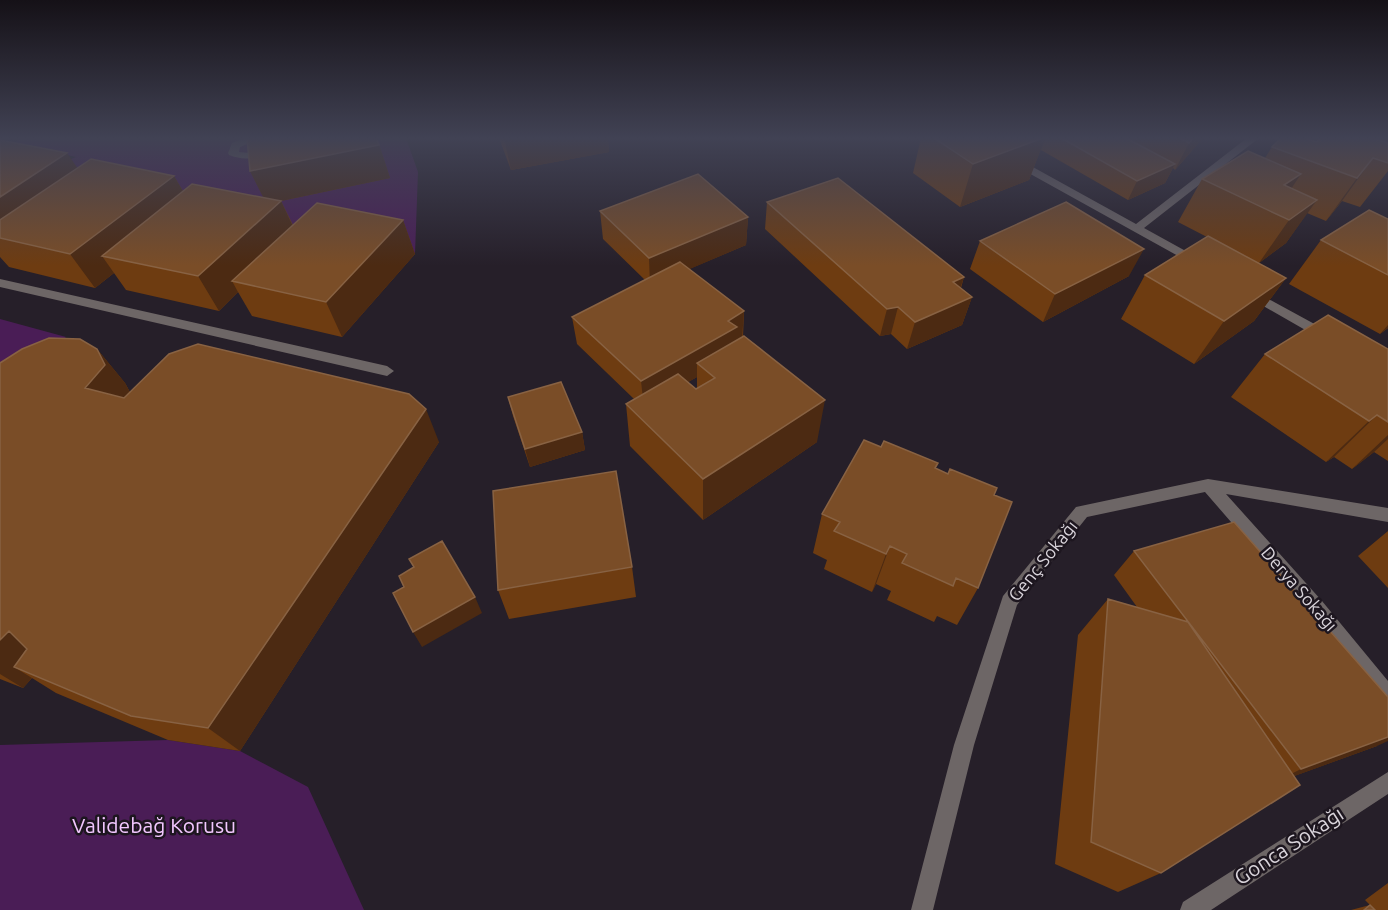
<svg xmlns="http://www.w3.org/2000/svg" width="1388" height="910" font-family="Ubuntu,sans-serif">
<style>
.green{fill:#4a1d56}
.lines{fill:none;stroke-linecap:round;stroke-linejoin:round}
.minor{fill:#6d6666;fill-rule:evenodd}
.wall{fill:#6e3c11;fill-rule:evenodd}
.shaded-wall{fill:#4c2a12}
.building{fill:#7a4d27;stroke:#886243;stroke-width:1.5}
.labels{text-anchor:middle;stroke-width:5;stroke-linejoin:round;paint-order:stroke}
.street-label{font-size:18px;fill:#d9d4db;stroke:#1d161f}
.near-park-label{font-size:21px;fill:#f2c7ff;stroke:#1d161f}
.near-street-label{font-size:21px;fill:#d9d4db;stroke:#1d161f}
</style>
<rect width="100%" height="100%" fill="#261f29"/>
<path class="green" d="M 22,138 L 406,138 L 418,172 L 415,254 L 31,175 L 76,157 L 14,143 Z
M 0,319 L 66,337 L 0,391 Z
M 168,740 L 240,751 L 308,787 L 364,910 L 0,910 L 0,745 Z"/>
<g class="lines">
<path class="minor" d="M 974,138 L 986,138 L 1022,161 L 1136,224 L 1247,138 L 1259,138 L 1144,228 L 1202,260 L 1204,263 L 1198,267 L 1014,165 Z
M 242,139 L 264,139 L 270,147 C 260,160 244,161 229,155 L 228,153 L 232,143 ZM 247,144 L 257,144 L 259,147 L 250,153 L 239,152 L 240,147 Z
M 0,279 L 387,366 L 394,371 L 387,376 L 0,287 Z
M 1250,289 L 1331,333 L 1333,336 L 1331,339 L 1321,339 L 1246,296 L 1244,293 L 1246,290 Z
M 1208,479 L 1388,508 L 1388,522 L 1226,494 L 1322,601 L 1388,681 L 1388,704 L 1381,701 L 1310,613 L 1205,492 L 1087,517 L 1017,605 L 974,745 L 933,910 L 911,910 L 954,745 L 1003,596 L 1076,507 Z
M 1388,772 L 1388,794 L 1211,910 L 1180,910 L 1183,902 Z"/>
</g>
<path class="wall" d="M 247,138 L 377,138 L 390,178 L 281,201 L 293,225 L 403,220 L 415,254 L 342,337 L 252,316 L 238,292 L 219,311 L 126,290 L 114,273 L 95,288 L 9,267 L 0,257 L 0,140 L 78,168 L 174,176 L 183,191 L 264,198 L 250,171 Z
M 499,138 L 608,138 L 609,152 L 511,170 Z
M 921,138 L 1045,138 L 1029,180 L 960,207 L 913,173 Z
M 1045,138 L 1203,138 L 1175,170 L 1173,168 L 1165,183 L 1128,200 L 1041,150 Z
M 1312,138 L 1388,138 L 1387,143 L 1388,143 L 1388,171 L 1360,207 L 1342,201 L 1326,221 L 1307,213 L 1286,243 L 1259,263 L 1286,278 L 1254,321 L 1194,364 L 1121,319 L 1145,275 L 1207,237 L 1178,222 L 1202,179 L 1265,158 L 1272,147 L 1317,142 L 1318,141 Z
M 767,202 L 964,277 L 961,288 L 972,297 L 962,325 L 907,349 L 891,334 L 880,336 L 765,229 Z
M 600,211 L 748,217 L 746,245 L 689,269 L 744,311 L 743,337 L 817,442 L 703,520 L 630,446 L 626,404 L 634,399 L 577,344 L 572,317 L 645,280 L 603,239 ZM 697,377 L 697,389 L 696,389 L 688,382 Z
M 1388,218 L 1388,328 L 1380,334 L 1289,284 L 1321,240 L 1387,219 Z
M 980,241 L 1129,276 L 1043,322 L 970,269 Z
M 97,349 L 125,383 L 130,392 L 439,442 L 240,751 L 168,740 L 56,693 L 32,678 L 23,688 L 0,679 L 0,363 Z
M 1388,349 L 1388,461 L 1374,452 L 1352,469 L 1334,457 L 1326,462 L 1231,397 L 1265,354 Z
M 508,397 L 582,432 L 585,450 L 530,467 L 513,416 Z
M 881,447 L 938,463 L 936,468 L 994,495 L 978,588 L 957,625 L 937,616 L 934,622 L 887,600 L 891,591 L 876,584 L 872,592 L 824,569 L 827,560 L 813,553 L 822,514 Z
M 1388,531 L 1388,588 L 1358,556 Z
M 1134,551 L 1377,746 L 1294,776 L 1161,873 L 1118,892 L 1055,864 L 1078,635 L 1108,599 L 1137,607 L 1114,575 Z
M 632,567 L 636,597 L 509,619 L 498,590 Z
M 1388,883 L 1388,910 L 1351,910 L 1370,905 L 1365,900 Z"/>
<path class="shaded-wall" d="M 377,138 L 390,178 L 281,201 L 297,235 L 232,281 L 238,292 L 219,311 L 198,276 L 267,205 L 250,171 Z
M 504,138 L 608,138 L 609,152 L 511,170 Z
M 1043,138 L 1045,138 L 1029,180 L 960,207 L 973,164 Z
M 1193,138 L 1203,138 L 1175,170 L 1189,143 Z
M 67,153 L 90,186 L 0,238 L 0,197 Z
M 1373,158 L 1342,201 L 1326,221 L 1357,178 Z
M 1175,164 L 1165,183 L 1128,200 L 1137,181 Z
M 1301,174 L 1275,213 L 1284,185 Z
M 174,176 L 194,210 L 102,256 L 114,273 L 95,288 L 70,254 Z
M 1317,200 L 1286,243 L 1259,263 L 1289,220 Z
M 748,217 L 746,245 L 650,286 L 649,258 Z
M 403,220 L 415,254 L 342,337 L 326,302 Z
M 1144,249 L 1129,276 L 1043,322 L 1055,294 Z
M 964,277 L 955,304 L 972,297 L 962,325 L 907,349 L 915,322 L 953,282 Z
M 1286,278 L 1254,321 L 1194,364 L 1224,321 Z
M 898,307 L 891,334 L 880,336 L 887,309 Z
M 744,311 L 742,339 L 697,363 L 697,377 L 644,408 L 641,381 L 728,321 Z
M 1388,325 L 1388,328 L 1380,334 Z
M 97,349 L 125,383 L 133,398 L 115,422 L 85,388 Z
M 825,400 L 817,442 L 703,520 L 703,479 Z
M 426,409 L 439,442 L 240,751 L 208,728 Z
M 1377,415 L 1334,457 L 1326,462 L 1369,421 Z
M 582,432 L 585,450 L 530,467 L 525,449 Z
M 1388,435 L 1388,439 L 1374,452 L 1352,469 Z
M 890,546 L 876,584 L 872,592 L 886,554 Z
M 475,597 L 482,613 L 422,647 L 413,632 Z
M 9,631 L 51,659 L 14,667 L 32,678 L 23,688 L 0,674 L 0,640 Z
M 1388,737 L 1388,741 L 1377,746 L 1267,786 L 1301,769 Z"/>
<path class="building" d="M 247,138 L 376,138 L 379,145 L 250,171 Z
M 934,138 L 1043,138 L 973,164 Z
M 1061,138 L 1126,138 L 1175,164 L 1137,181 Z
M 1180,138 L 1193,138 L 1189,143 Z
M 1281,138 L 1305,138 L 1317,142 L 1320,138 L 1373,138 L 1388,143 L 1388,163 L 1373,158 L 1357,178 L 1272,147 Z
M 0,140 L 67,153 L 0,197 Z
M 1248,151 L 1301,174 L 1284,185 L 1317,200 L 1289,220 L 1202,179 Z
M 91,159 L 174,176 L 70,254 L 0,238 L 0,220 Z
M 698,174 L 748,217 L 649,258 L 600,211 Z
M 838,178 L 964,277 L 953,282 L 972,297 L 915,322 L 898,307 L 887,309 L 767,202 Z
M 192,184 L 281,201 L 198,276 L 102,256 Z
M 1066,202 L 1144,249 L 1055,294 L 980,241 Z
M 317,203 L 403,220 L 326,302 L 232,281 Z
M 1369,210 L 1388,219 L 1388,275 L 1321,240 Z
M 1208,236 L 1286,278 L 1224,321 L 1145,275 Z
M 680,262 L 744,311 L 728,321 L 737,327 L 641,381 L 572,317 Z
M 1328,315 L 1388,349 L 1388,422 L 1377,415 L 1369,421 L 1265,354 Z
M 744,336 L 825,400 L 703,479 L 626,404 L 678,374 L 696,389 L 715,378 L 697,363 Z
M 49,338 L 80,339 L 97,349 L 105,365 L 85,388 L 124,398 L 169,354 L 198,344 L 409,394 L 426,409 L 208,728 L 131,716 L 14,667 L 27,649 L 9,631 L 0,640 L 0,363 L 22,349 Z
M 561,382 L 582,432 L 525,449 L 508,397 Z
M 864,440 L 881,447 L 884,441 L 938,463 L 935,468 L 948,474 L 950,469 L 997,488 L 994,495 L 1012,502 L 978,588 L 956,578 L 953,586 L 902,563 L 907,554 L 890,546 L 886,554 L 834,531 L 840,522 L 822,514 Z
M 616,471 L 632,567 L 498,590 L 493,491 Z
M 1234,522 L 1388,697 L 1388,737 L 1301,769 L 1134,551 Z
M 442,541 L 475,597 L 413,632 L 393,593 L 404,587 L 399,576 L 414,567 L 409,559 Z
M 1108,599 L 1188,622 L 1300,785 L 1161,873 L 1091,842 Z
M 1370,905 L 1375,910 L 1364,910 Z"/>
<linearGradient id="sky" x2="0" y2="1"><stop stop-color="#151117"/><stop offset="0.52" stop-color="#414254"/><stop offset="1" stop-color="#414254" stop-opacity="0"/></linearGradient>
<rect width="1388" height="266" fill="url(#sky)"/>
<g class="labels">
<g class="street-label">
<text transform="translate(1043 561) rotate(-51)" y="6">Genç Sokağı</text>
<text transform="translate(1299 589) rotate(49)" y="6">Derya Sokağı</text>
</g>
<g class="near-park-label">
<text x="154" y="833">Validebağ Korusu</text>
</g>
<g class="near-street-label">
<text transform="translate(1289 846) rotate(-33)" y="7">Gonca Sokağı</text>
</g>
</g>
</svg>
